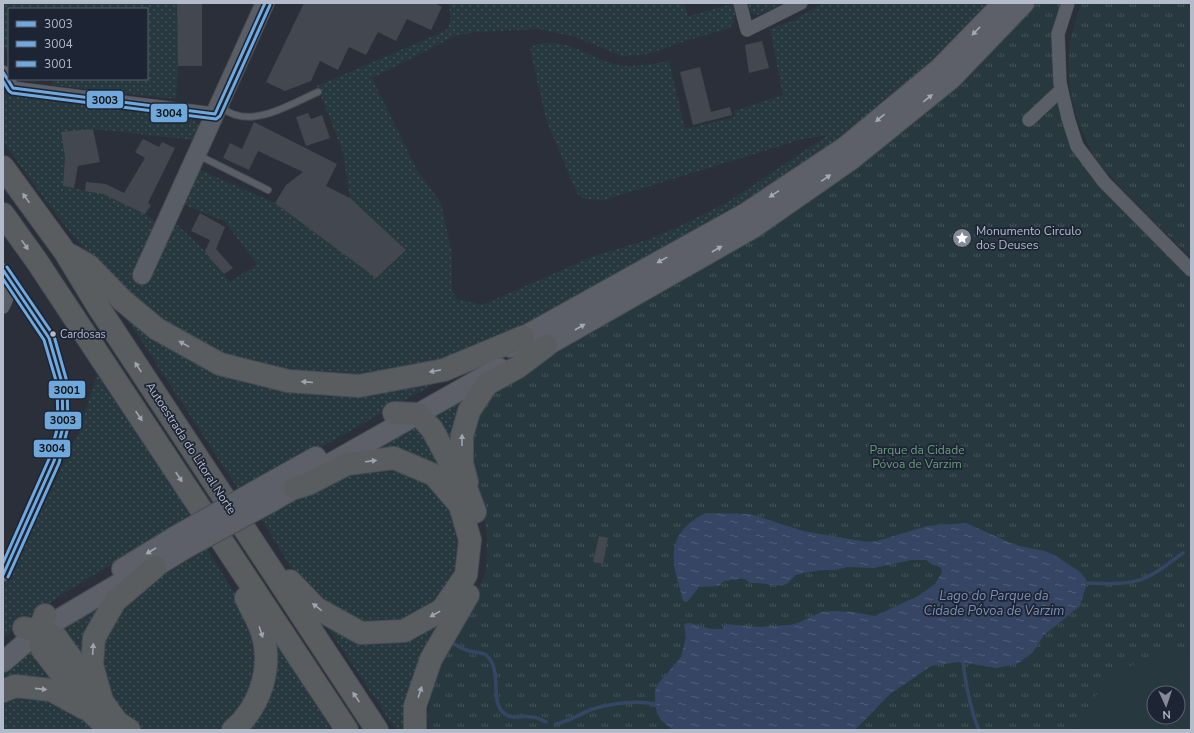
<svg xmlns="http://www.w3.org/2000/svg" width="1194" height="733" font-family="'Nunito Sans',sans-serif">
<style>
.grass{fill:url(#grass-dots)}
.park{fill:url(#park-tufts)}
.pitch{fill:#27393f;fill-rule:evenodd}
.water{fill:url(#water-ripples)}
.lines{fill:none;stroke-linecap:round;stroke-linejoin:round}
.stream{stroke:#364563;stroke-width:3.5}
.building{fill:#434750}
.lane-casing{stroke:#464a52;stroke-width:8}
.street-casing{stroke:#464a52;stroke-width:14}
.secondary-casing{stroke:#464a52;stroke-width:20}
.primary-casing{stroke:#484c56;stroke-width:22}
.highway-casing{stroke:#474b55;stroke-width:24}
.lane{stroke:#5a5e67;stroke-width:6}
.street{stroke:#5a5e67;stroke-width:13}
.secondary{stroke:#595d65;stroke-width:18}
.primary{stroke:#5d6068;stroke-width:20}
.highway{stroke:#5a5d60;stroke-width:22}
.primary-bridge-casing{stroke:#484c56;stroke-width:22;stroke-linecap:butt}
.primary-bridge{stroke:#5d6068;stroke-width:20}
.bus-1-casing{stroke:#1d2434;stroke-width:6}
.bus-2-casing{stroke:#1d2434;stroke-width:6}
.bus-3-casing{stroke:#1d2434;stroke-width:6}
.bus-1{stroke:#6fa8dc;stroke-width:3}
.bus-2{stroke:#6fa8dc;stroke-width:3}
.bus-3{stroke:#6fa8dc;stroke-width:3}
.oneway{fill:#a3a9b6}
.oneway2{fill:#9ea4b0}
.bus-dot{fill:#b4bbca;stroke:#1d2434;stroke-width:1.5}
.labels{text-anchor:middle;stroke-width:3.5;stroke-linejoin:round;paint-order:stroke}
.bus-label{font-size:11px;fill:#b4bbca;stroke:#1d2434;text-anchor:start}
.poi-label{font-size:12px;fill:#b4bbca;stroke:#1d2434;text-anchor:start}
.street-label{font-size:12px;fill:#b4bbca;stroke:#1d2434}
.park-label{font-size:12px;fill:#6b9c7b;stroke:#1d2434}
.water-label{font-size:13px;font-style:italic;fill:#7b8eb2;stroke:#1d2434}
.line-badge{stroke:#1d2434;stroke-width:1.5}
.pale-badge-label{font-size:11px;text-anchor:middle;font-weight:bold;fill:#111}
</style>
<defs>
<pattern id="grass-dots" width="8" height="8" patternUnits="userSpaceOnUse"><rect width="8" height="8" fill="#27393f"/><path d="M2 2h.1M6 6h.1" fill="none" stroke="#445459" stroke-width="1.8" stroke-linecap="round"/></pattern>
<pattern id="park-tufts" width="24" height="20" patternUnits="userSpaceOnUse"><rect width="24" height="20" fill="#27393f"/><path d="M3 7l-1-3M5 7V3M7 7l1-3M15 17l-1-3M17 17v-4M19 17l1-3" fill="none" stroke="#445459"/></pattern>
<pattern id="water-ripples" width="26" height="14" patternUnits="userSpaceOnUse"><rect width="26" height="14" fill="#364563"/><path d="M2 4q2-2 4 0t4 0M15 11q2-2 4 0t4 0" fill="none" stroke="#515e78"/></pattern>
</defs>
<rect width="100%" height="100%" fill="#2a2f39"/>
<path class="grass" d="M 3,3 L 177,3 L 178,66 L 176,99 L 52,85 L 53,79 L 147,79 L 147,9 L 9,9 L 9,54 L 3,44 Z
M 449,3 L 684,3 L 688,16 L 732,4 C 736,13 736,19 730,28 L 688,40 L 648,54 L 622,56 L 575,37 L 539,29 L 477,32 L 457,35 L 449,39 L 372,78 L 417,170 L 441,203 L 452,254 L 452,291 L 457,299 L 482,305 L 594,256 L 650,239 L 669,231 L 728,202 L 828,135 L 803,139 L 604,200 L 584,199 L 577,193 L 546,119 L 530,48 C 556,31 591,59 617,65 C 634,68 652,64 669,61 L 685,129 L 735,117 L 734,111 L 783,95 L 770,29 L 795,20 L 822,3 L 989,3 L 939,55 L 906,86 L 855,129 L 810,161 L 634,267 L 519,329 L 448,362 L 352,380 L 238,364 L 174,334 L 96,263 L 58,217 L 3,142 L 3,90 L 6,95 L 192,119 L 199,125 L 198,132 L 194,140 L 93,129 L 61,133 L 65,158 L 63,186 L 103,194 L 145,214 L 157,222 L 133,276 L 150,282 L 176,224 L 205,251 L 212,261 L 230,282 L 257,264 L 224,221 L 185,205 L 200,170 L 275,203 L 376,278 L 406,250 L 350,198 L 343,152 L 317,86 L 445,31 C 453,24 450,13 449,3 Z
M 747,3 L 786,3 L 761,14 L 755,15 L 749,12 Z
M 118,305 L 257,384 L 450,375 L 240,492 Z
M 97,375 L 193,519 C 128,556 60,589 3,639 L 3,589 L 78,434 Z
M 471,394 L 457,454 L 430,416 Z
M 417,423 L 428,429 L 433,435 C 440,449 446,462 453,476 C 461,492 471,509 474,526 C 484,578 458,602 433,643 C 418,669 410,700 410,730 L 396,730 L 324,622 C 372,652 431,646 461,595 C 467,584 472,573 474,561 C 477,547 474,530 470,516 C 457,478 427,456 386,453 C 380,453 374,454 368,455 L 366,453 L 366,451 Z
M 386,468 L 407,471 L 422,480 L 438,491 L 453,510 L 461,534 L 455,580 L 421,617 L 385,626 L 348,620 L 305,586 L 287,561 L 261,518 L 318,487 L 341,476 Z
M 207,549 L 250,618 L 257,638 L 255,685 L 229,723 L 217,730 L 145,730 L 136,726 L 118,710 L 108,691 L 102,670 L 103,648 L 107,628 L 134,593 Z
M 107,597 L 88,667 L 55,629 Z
M 274,639 L 332,730 L 243,730 Z
M 34,647 L 64,687 L 3,685 L 3,674 Z
M 8,697 L 46,698 L 81,717 L 99,730 L 3,730 L 3,699 Z"/>
<path class="park" d="M 1035,3 L 1063,3 L 1055,83 L 1062,119 L 1070,143 L 1083,165 L 1119,206 L 1191,279 L 1191,649 L 1152,657 L 1076,727 L 1075,730 L 429,730 L 427,719 L 433,685 L 446,654 L 468,614 L 486,571 L 487,534 L 481,499 L 472,468 L 468,443 L 476,412 L 491,389 L 906,127 Z
M 1082,3 L 1191,3 L 1191,257 C 1171,239 1152,219 1133,200 C 1119,185 1104,171 1093,154 C 1089,148 1087,141 1084,135 C 1064,91 1063,47 1082,3 Z"/>
<path class="pitch" d="M 1191,649 L 1191,730 L 1075,730 C 1089,697 1117,668 1151,657 C 1164,654 1178,652 1191,649 ZM 1154,693 L 1178,693 L 1178,717 L 1154,717 Z"/>
<path class="water" d="M 706,513 L 750,514 L 803,531 L 867,542 L 877,541 L 927,526 L 966,523 L 1015,545 L 1045,551 L 1056,556 L 1080,572 L 1086,579 L 1086,586 L 1080,606 L 1044,635 L 1033,652 L 1020,662 L 1016,664 L 997,668 L 959,662 L 931,666 L 890,694 L 855,730 L 673,730 L 661,720 L 657,713 L 655,704 L 655,691 L 657,685 L 681,657 L 686,637 L 684,624 L 690,623 L 711,629 L 723,629 L 725,624 L 760,627 L 789,625 L 798,623 L 821,612 L 833,611 L 853,612 L 875,616 L 918,596 L 935,584 L 942,572 C 941,564 936,567 931,564 C 929,563 928,561 926,560 L 911,560 L 874,568 L 847,567 L 835,570 L 822,570 L 804,573 L 796,575 L 788,583 L 782,586 L 757,583 L 750,583 C 748,582 747,580 744,579 C 742,578 728,581 724,581 L 719,586 L 699,587 L 688,601 L 684,602 C 681,598 681,590 679,585 C 668,551 673,529 706,513 Z"/>
<g class="lines">
<path class="stream" d="M 1086,583 C 1106,583 1129,586 1147,577 C 1161,571 1171,561 1183,553
M 452,643 C 457,646 463,649 469,651 C 474,652 482,652 486,655 C 504,670 488,702 505,714 C 513,720 523,715 532,717 C 537,717 542,720 546,722
M 963,663 C 966,685 970,709 979,730
M 556,724 C 562,722 568,721 573,718 C 580,715 586,711 593,709 C 613,703 634,700 655,704"/>
</g>
<path class="building" d="M 177,3 L 202,3 L 202,66 L 178,66 Z
M 304,3 L 435,3 L 442,7 L 431,30 L 407,19 L 396,41 L 378,32 L 366,55 L 349,47 L 338,70 L 320,61 L 311,81 L 285,91 L 266,82 Z
M 762,41 L 769,68 L 749,73 L 745,45 Z
M 700,67 L 711,112 L 730,107 L 732,115 L 693,125 L 680,72 Z
M 308,113 L 311,119 L 322,115 L 330,138 L 306,146 L 296,117 Z
M 254,122 L 337,164 L 326,186 L 350,198 L 406,250 L 376,278 L 275,203 L 286,185 L 303,172 L 258,151 L 249,170 L 223,158 L 230,143 L 242,149 Z
M 93,129 L 100,162 L 78,166 L 74,188 L 63,186 L 65,158 L 61,132 Z
M 143,139 L 159,147 L 162,142 L 175,148 L 148,203 L 151,205 L 145,214 L 103,194 L 85,191 L 86,182 L 106,184 L 124,193 L 145,158 L 135,152 Z
M 200,213 L 225,227 L 216,249 L 233,268 L 224,274 L 212,261 L 205,251 L 210,240 L 191,231 Z
M 599,536 L 608,538 L 603,564 L 593,562 Z"/>
<g class="lines">
<defs>
<path id="lane" d="M 219,107 C 224,109 230,114 236,115 C 261,123 295,102 318,92
M 198,155 L 268,190"/>
<path id="street" d="M 740,3 L 747,30 L 801,3
M 1068,3 L 1058,34 L 1060,83 L 1068,118 L 1077,146 L 1104,182 L 1191,270
M 3,72 L 13,88 L 215,114
M 1029,120 L 1061,90
M 3,270 L 49,338 L 62,383 L 63,427 L 54,461 L 3,575
M 3,307 L 13,284"/>
<path id="secondary" d="M 142,275 L 265,3"/>
<path id="primary" d="M 510,347 L 523,337 L 746,213 L 845,147 L 940,68 L 1003,3
M 531,352 L 546,346 L 753,228 L 852,159 L 951,79 L 1024,3
M 264,486 L 316,457
M 271,502 L 295,488 L 303,479 L 499,368
M 122,569 L 176,536
M 3,662 L 39,631 L 142,570 L 155,567 L 186,548"/>
<path id="highway" d="M 3,167 L 65,252 L 99,308 L 377,730
M 3,214 L 36,260 L 347,730
M 70,255 L 89,266 L 122,300 L 157,329 L 220,364 L 288,381 L 359,386 L 444,370 L 523,337
M 394,413 L 418,414 L 432,429 L 459,479 L 468,493 L 475,512
M 467,482 L 462,463 L 462,436 L 469,411 L 487,384 L 518,367 L 546,346
M 290,581 L 316,608 L 361,633 L 404,631 L 442,610 L 466,575 L 470,540 L 460,505 L 434,475 L 394,458 L 347,464 L 308,484 L 295,488
M 45,615 L 39,631 L 42,649 L 91,712 L 108,728
M 24,628 L 39,631 L 56,637 L 117,722 L 129,730
M 3,691 L 15,686 L 51,690 L 84,708
M 102,701 L 92,665 L 94,638 L 115,601 L 155,567
M 233,730 C 261,706 273,667 262,632 C 258,620 251,609 246,598
M 415,730 L 415,706 L 431,659 L 468,595"/>
</defs>
<use href="#lane" class="lane-casing"/>
<use href="#street" class="street-casing"/>
<use href="#secondary" class="secondary-casing"/>
<use href="#primary" class="primary-casing"/>
<use href="#highway" class="highway-casing"/>
<use href="#lane" class="lane"/>
<use href="#street" class="street"/>
<use href="#secondary" class="secondary"/>
<use href="#primary" class="primary"/>
<use href="#highway" class="highway"/>
<defs>
<path id="primary-bridge" d="M 176,536 L 264,486
M 186,548 L 271,502"/>
</defs>
<use href="#primary-bridge" class="primary-bridge-casing"/>
<use href="#primary-bridge" class="primary-bridge"/>
<defs>
<path id="bus-1" d="M 3,72 L 13,88 L 215,114
M 215,114 L 265,3
M 3,270 L 49,338 L 62,383 L 63,427 L 54,461 L 3,575"/>
<path id="bus-2" d="M 3,81 L 9,91 L 12,93 L 216,119 L 220,116 L 270,5
M 3,279 L 44,340 L 57,384 L 58,426 L 49,459 L 3,563"/>
<path id="bus-3" d="M 7,267 L 54,336 L 67,382 L 68,427 L 59,463 L 8,577"/>
</defs>
<use href="#bus-1" class="bus-1-casing"/>
<use href="#bus-2" class="bus-2-casing"/>
<use href="#bus-3" class="bus-3-casing"/>
<use href="#bus-1" class="bus-1"/>
<use href="#bus-2" class="bus-2"/>
<use href="#bus-3" class="bus-3"/>
</g>
<defs><path id="oneway-solid" d="M-6-.8H1V-3.2L6.5 0L1 3.2V.8H-6Z"/></defs>
<g class="oneway">
<use href="#oneway-solid" transform="translate(976 31) rotate(134)"/>
<use href="#oneway-solid" transform="translate(928 98) rotate(-39)"/>
<use href="#oneway-solid" transform="translate(880 118) rotate(140)"/>
<use href="#oneway-solid" transform="translate(826 178) rotate(-35)"/>
<use href="#oneway-solid" transform="translate(774 194) rotate(146)"/>
<use href="#oneway-solid" transform="translate(717 249) rotate(-30)"/>
<use href="#oneway-solid" transform="translate(662 260) rotate(151)"/>
<use href="#oneway-solid" transform="translate(580 327) rotate(-30)"/>
<use href="#oneway-solid" transform="translate(151 551) rotate(149)"/>
</g>
<g class="oneway2">
<use href="#oneway-solid" transform="translate(26 198) rotate(-126)"/>
<use href="#oneway-solid" transform="translate(25 245) rotate(55)"/>
<use href="#oneway-solid" transform="translate(184 344) rotate(-151)"/>
<use href="#oneway-solid" transform="translate(138 367) rotate(-123)"/>
<use href="#oneway-solid" transform="translate(435 371) rotate(169)"/>
<use href="#oneway-solid" transform="translate(307 382) rotate(-175)"/>
<use href="#oneway-solid" transform="translate(139 416) rotate(56)"/>
<use href="#oneway-solid" transform="translate(462 440) rotate(-89)"/>
<use href="#oneway-solid" transform="translate(371 461) rotate(-7)"/>
<use href="#oneway-solid" transform="translate(179 477) rotate(57)"/>
<use href="#oneway-solid" transform="translate(317 607) rotate(-142)"/>
<use href="#oneway-solid" transform="translate(435 614) rotate(151)"/>
<use href="#oneway-solid" transform="translate(261 632) rotate(72)"/>
<use href="#oneway-solid" transform="translate(93 649) rotate(-86)"/>
<use href="#oneway-solid" transform="translate(41 689) rotate(6)"/>
<use href="#oneway-solid" transform="translate(420 692) rotate(-72)"/>
<use href="#oneway-solid" transform="translate(356 697) rotate(-124)"/>
</g>
<defs>
<symbol id="sight-disc" viewBox="-11 -11 22 22"><circle r="9.5" fill="#848a97" stroke="#1d2434"/><path d="M0-6L1.8-2.2L6-1.7L2.9 1.2L3.7 5.4L0 3.3L-3.7 5.4L-2.9 1.2L-6-1.7L-1.8-2.2Z" fill="#fff"/></symbol>
</defs>
<g fill-rule="evenodd">
<use href="#sight-disc" x="951" y="227" width="22" height="22"/>
</g>
<circle class="bus-dot" cx="53" cy="334" r="3.5"/>
<g class="labels">
<g class="bus-label">
<text x="60" y="338">Cardosas</text>
</g>
<g class="poi-label">
<text x="976" y="235">Monumento Circulo<tspan x="976" dy="14">dos Deuses</tspan></text>
</g>
<g class="street-label">
<text transform="translate(191 448) rotate(57)" y="4">Autoestrada do Litoral Norte</text>
</g>
<g class="park-label">
<text x="917" y="454">Parque da Cidade<tspan x="917" dy="14">Póvoa de Varzim</tspan></text>
</g>
<g class="water-label">
<text x="994" y="600">Lago do Parque da<tspan x="994" dy="15">Cidade Póvoa de Varzim</tspan></text>
</g>
</g>
<g class="line-badge">
<rect x="86" y="90" width="38" height="19" rx="4" fill="#6fa8dc"/>
<rect x="150" y="103" width="38" height="20" rx="4" fill="#6fa8dc"/>
<rect x="48" y="380" width="38" height="19" rx="4" fill="#6fa8dc"/>
<rect x="44" y="411" width="38" height="19" rx="4" fill="#6fa8dc"/>
<rect x="33" y="439" width="38" height="19" rx="4" fill="#6fa8dc"/>
</g>
<g class="pale-badge-label">
<text x="105" y="104">3003</text>
<text x="169" y="117">3004</text>
<text x="67" y="394">3001</text>
<text x="63" y="424">3003</text>
<text x="52" y="452">3004</text>
</g>
<rect width="1194" height="733" fill="none" stroke="#b4bbca" stroke-width="8"/>
<rect x="8" y="8" width="140" height="72" fill="#1d2434" stroke="#596070"/>
<rect x="16" y="21" width="20" height="6" fill="#6fa8dc" stroke="#596070"/>
<text x="44" y="28" font-size="12" fill="#b4bbca">3003</text>
<rect x="16" y="41" width="20" height="6" fill="#6fa8dc" stroke="#596070"/>
<text x="44" y="48" font-size="12" fill="#b4bbca">3004</text>
<rect x="16" y="61" width="20" height="6" fill="#6fa8dc" stroke="#596070"/>
<text x="44" y="68" font-size="12" fill="#b4bbca">3001</text>
<g transform="translate(1166 705) rotate(177)"><circle r="19" fill="#1d2434" stroke="#596070"/>
<path d="M0-3L7 15L0 10L-7 15Z" fill="#848a97"/>
<text y="-6" font-size="11" font-weight="bold" text-anchor="middle" fill="#b4bbca">N</text>
</g>
</svg>
